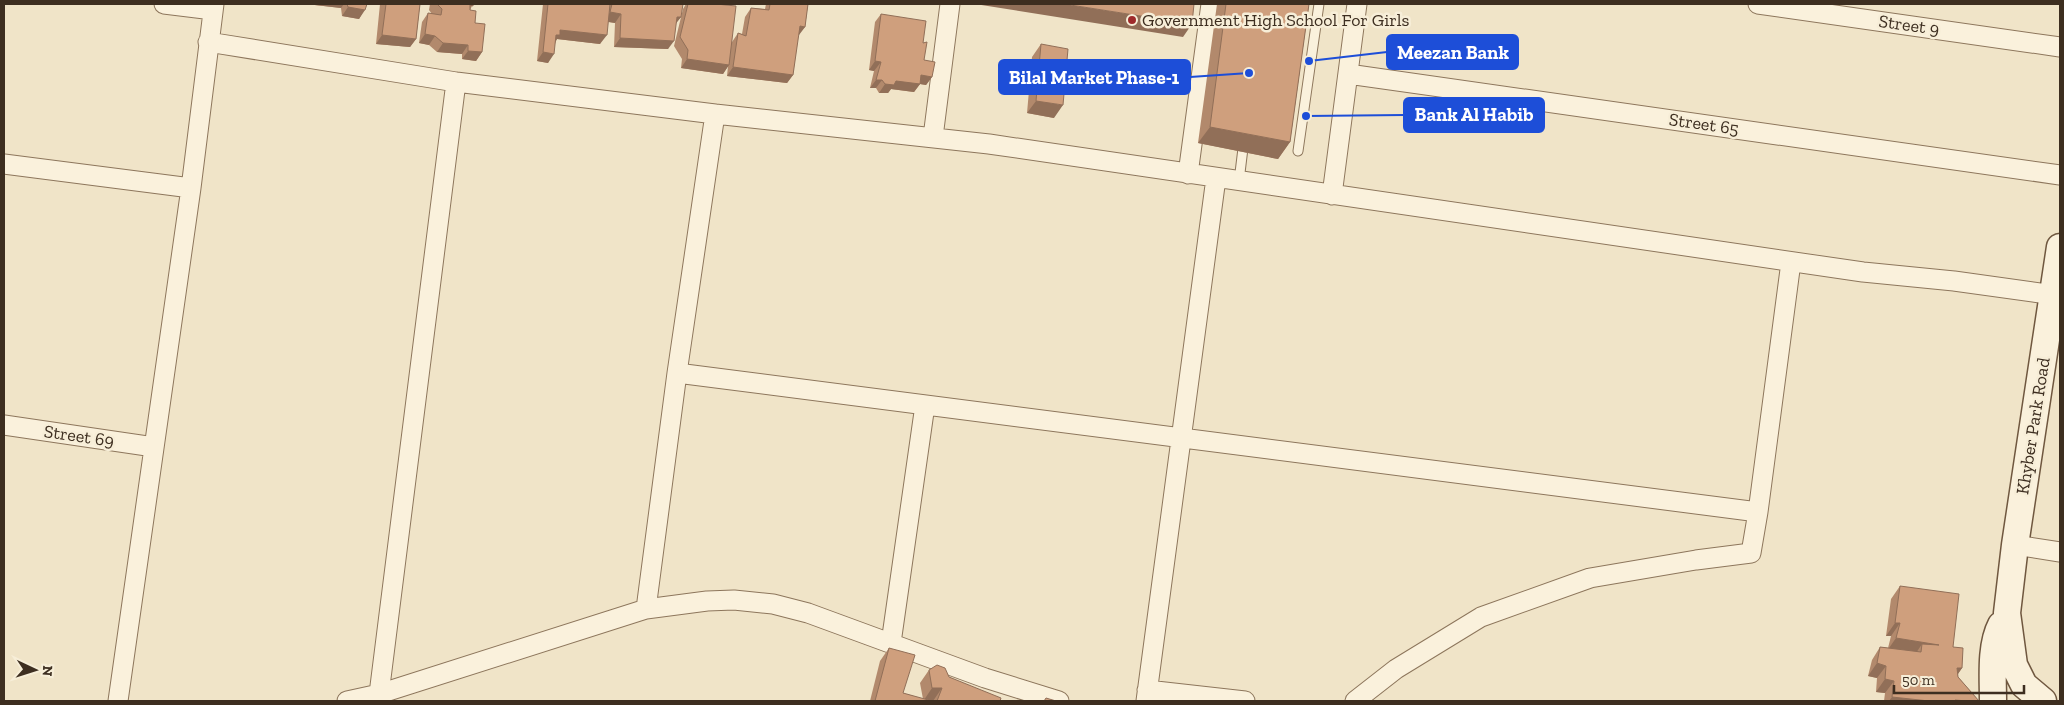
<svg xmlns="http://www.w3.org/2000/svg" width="2064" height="705" font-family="'Zilla Slab',serif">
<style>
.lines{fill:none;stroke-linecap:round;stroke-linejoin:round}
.lane-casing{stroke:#8d765c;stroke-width:11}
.street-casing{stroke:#8d765c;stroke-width:21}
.secondary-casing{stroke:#6f573f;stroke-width:29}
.lane{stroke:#faf1dc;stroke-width:9}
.street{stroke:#faf1dc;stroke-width:19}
.secondary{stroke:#faf1dc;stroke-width:26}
.wall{fill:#b2896c}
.shaded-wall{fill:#916f58}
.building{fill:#cf9f7d;stroke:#916f58}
.poi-dot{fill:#9e2a2b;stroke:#f7eed8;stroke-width:2}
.labels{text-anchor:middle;stroke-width:5;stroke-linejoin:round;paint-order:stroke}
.poi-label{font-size:18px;fill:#3d2e20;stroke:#f7eed8;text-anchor:start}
.street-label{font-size:18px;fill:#3d2e20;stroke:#f7eed8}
.leader{fill:none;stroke:#1d4ed8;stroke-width:2}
.callout-dot{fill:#1d4ed8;stroke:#f7eed8;stroke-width:2}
.callout{fill:#1d4ed8;stroke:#1d4ed8;stroke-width:2}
.callout-label{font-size:19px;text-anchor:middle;font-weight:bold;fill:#fff}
</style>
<rect width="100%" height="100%" fill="#f0e4c8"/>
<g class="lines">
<defs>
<path id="lane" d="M 1298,151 L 1319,4
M 1239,181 L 1244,140"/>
<path id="street" d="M 164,4 L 213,10
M 1758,4 L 2060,47
M 208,42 L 456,82 L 715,114 L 989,144 L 1863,272 L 1954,281 L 2054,295
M 1348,74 L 2060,175
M 933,137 L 950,4
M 4,164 L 191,188
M 1188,174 L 1211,4
M 1332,195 L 1357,4
M 677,373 L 1758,512
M 4,425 L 154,447
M 2015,545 L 2060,552
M 646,609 L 677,373 L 715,114
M 891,643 L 925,405
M 1147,690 L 1245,701
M 379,694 L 456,82
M 118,701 L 191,188 L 214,4
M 347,701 L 379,694 L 646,609 L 707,601 L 734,600 L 773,604 L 808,613 L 985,678 L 1059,701
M 1146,701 L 1216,178
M 1355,701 L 1396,669 L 1481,617 L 1590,578 L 1696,560 L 1751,553 L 1758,512 L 1791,262"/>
<path id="secondary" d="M 1993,701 C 1993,678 1990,646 2001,625
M 2043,701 L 2024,685 L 2014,665 L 2007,613 L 2015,545 L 2060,247"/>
</defs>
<use href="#lane" class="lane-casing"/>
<use href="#street" class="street-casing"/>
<use href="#secondary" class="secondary-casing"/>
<use href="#lane" class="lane"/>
<use href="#street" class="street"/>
<use href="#secondary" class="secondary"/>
</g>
<path class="wall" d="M 306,4 L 367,4 L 359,19 L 342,16 L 341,8 Z
M 380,4 L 420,4 L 416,39 L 410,47 L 376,44 Z
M 430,4 L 473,4 L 470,10 L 482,52 L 476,61 L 462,59 L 462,54 L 437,52 L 429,45 L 419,43 L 422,22 L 428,13 L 432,14 L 429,10 Z
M 543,4 L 680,4 L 681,17 L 676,23 L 668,49 L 614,47 L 615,23 L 608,22 L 600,44 L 557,39 L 556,41 L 548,63 L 537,61 Z
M 686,4 L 716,4 L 732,42 L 738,33 L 742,34 L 745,17 L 751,8 L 765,9 L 766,4 L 808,4 L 805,27 L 798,35 L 793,75 L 787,83 L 727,76 L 728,66 L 723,74 L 681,68 L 682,59 L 674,46 L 683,9 Z
M 1217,4 L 1309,4 L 1290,142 L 1278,159 L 1198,143 Z
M 881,14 L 923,43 L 924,60 L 932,77 L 926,85 L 920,84 L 914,92 L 891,89 L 888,93 L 879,93 L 876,88 L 870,88 L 874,71 L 869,70 L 875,22 Z
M 1041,44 L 1054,118 L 1027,113 L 1032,57 Z
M 1900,586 L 1953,647 L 1962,668 L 1958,674 L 1958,677 L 1979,701 L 1884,701 L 1885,693 L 1876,692 L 1877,678 L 1868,676 L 1872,660 L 1880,647 L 1888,648 L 1891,636 L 1886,636 L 1891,599 Z
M 889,648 L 903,693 L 923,699 L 920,683 L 929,670 L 949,677 L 1000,701 L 870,701 L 880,661 Z"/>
<path class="shaded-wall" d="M 306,4 L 344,4 L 341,8 Z
M 975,4 L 1064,4 L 1192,24 L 1183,37 Z
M 348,7 L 365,10 L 359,19 L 342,16 Z
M 610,12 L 621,14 L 615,23 L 604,21 Z
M 677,17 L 681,17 L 674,26 Z
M 800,26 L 805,27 L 799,35 L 794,34 Z
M 560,30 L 607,35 L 600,44 L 557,39 L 554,44 L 556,35 Z
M 425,34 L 435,36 L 429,45 L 419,43 Z
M 382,35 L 416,39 L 410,47 L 376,44 Z
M 620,38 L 674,41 L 668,49 L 614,47 Z
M 443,43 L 468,45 L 462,54 L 437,52 Z
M 468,51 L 482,52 L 476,61 L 462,59 Z
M 543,52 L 554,54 L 548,63 L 537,61 Z
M 687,59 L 729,65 L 723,74 L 681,68 Z
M 875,61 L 881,62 L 874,71 L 869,70 Z
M 733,67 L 793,75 L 787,83 L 727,76 Z
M 921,75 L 932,77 L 926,85 L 920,84 L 914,92 L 891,89 L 888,93 L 879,93 L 885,84 L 896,81 Z
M 876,80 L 882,80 L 876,88 L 870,88 Z
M 1036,101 L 1063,105 L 1054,118 L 1027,113 Z
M 1210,127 L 1290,142 L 1278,159 L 1198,143 Z
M 1895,623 L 1900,623 L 1891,636 L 1886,636 Z
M 1896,638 L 1939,645 L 1921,652 L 1922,644 L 1914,656 L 1887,651 Z
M 1877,663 L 1886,666 L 1877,678 L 1868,676 Z
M 1957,668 L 1962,668 L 1953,681 Z
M 1885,679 L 1894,681 L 1885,693 L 1876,692 Z
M 932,688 L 942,688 L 933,701 L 924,700 Z
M 1892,697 L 1929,701 L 1889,701 Z"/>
<path class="building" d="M 347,4 L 367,4 L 365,10 L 348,7 Z
M 386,4 L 420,4 L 416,39 L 382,35 Z
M 437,4 L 473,4 L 473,6 L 470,5 L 470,10 L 476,11 L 475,23 L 485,24 L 482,52 L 468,51 L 468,45 L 443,43 L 435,36 L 425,34 L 428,13 L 441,15 L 442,9 Z
M 548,4 L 610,4 L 607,35 L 560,30 L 560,35 L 556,35 L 554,54 L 543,52 Z
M 612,4 L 683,4 L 681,17 L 677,17 L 674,41 L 620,38 L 621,14 L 610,12 Z
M 688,4 L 716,4 L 736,6 L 729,65 L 687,59 L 688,50 L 680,37 Z
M 770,4 L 808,4 L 805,27 L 800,26 L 793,75 L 733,67 L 738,33 L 746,36 L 751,8 L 769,10 Z
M 1064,4 L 1194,4 L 1192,24 Z
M 1226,4 L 1309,4 L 1290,142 L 1210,127 Z
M 881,14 L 926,21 L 923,43 L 927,42 L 924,60 L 935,62 L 932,77 L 921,75 L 920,84 L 896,81 L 894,85 L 885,84 L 882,80 L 876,80 L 881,62 L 875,61 Z
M 1041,44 L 1068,49 L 1063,105 L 1036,101 Z
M 1900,586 L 1959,594 L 1953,647 L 1963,648 L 1962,668 L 1957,668 L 1958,677 L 1979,701 L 1967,701 L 1955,700 L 1954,701 L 1929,701 L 1892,697 L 1894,681 L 1885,679 L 1886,666 L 1877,663 L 1880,647 L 1921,652 L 1922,644 L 1939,645 L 1896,638 L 1900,623 L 1895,623 Z
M 889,648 L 915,655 L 903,693 L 932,701 L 875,701 Z
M 937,665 L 945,668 L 949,677 L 1001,698 L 1000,701 L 937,701 L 942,688 L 932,688 L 929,670 Z
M 1046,698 L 1056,701 L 1044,701 Z"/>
<circle class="poi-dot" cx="1132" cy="20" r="5"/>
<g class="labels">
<g class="poi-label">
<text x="1142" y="26">Government High School For Girls</text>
</g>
<g class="street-label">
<text transform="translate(1909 25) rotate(8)" y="6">Street 9</text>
<text transform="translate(1704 124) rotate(8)" y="6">Street 65</text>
<text transform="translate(2033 426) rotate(-81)" y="6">Khyber Park Road</text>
<text transform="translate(79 436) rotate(8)" y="6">Street 69</text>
</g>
</g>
<path class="leader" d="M1309 61L1387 52M1249 73L1190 77M1306 116L1404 115"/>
<g class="callout-dot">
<circle cx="1309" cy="61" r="5"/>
<circle cx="1249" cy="73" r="5"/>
<circle cx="1306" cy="116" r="5"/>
</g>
<g class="callout">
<rect x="1387" y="35" width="131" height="34" rx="5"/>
<rect x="999" y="60" width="191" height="34" rx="5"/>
<rect x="1404" y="98" width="140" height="34" rx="5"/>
</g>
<g class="callout-label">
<text x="1453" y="59">Meezan Bank</text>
<text x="1094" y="84">Bilal Market Phase-1</text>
<text x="1474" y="121">Bank Al Habib</text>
</g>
<rect width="2064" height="705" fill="none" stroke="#3d2e20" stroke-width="10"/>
<g transform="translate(35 670) rotate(94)" stroke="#f7eed8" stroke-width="4" paint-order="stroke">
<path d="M0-4L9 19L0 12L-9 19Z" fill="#3d2e20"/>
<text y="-8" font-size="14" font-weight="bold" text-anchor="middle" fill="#3d2e20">N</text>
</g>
<path d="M1894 685v8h130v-8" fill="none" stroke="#3d2e20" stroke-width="2.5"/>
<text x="1902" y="685" font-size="15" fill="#3d2e20" stroke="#f7eed8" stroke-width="4" paint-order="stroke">50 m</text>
</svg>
